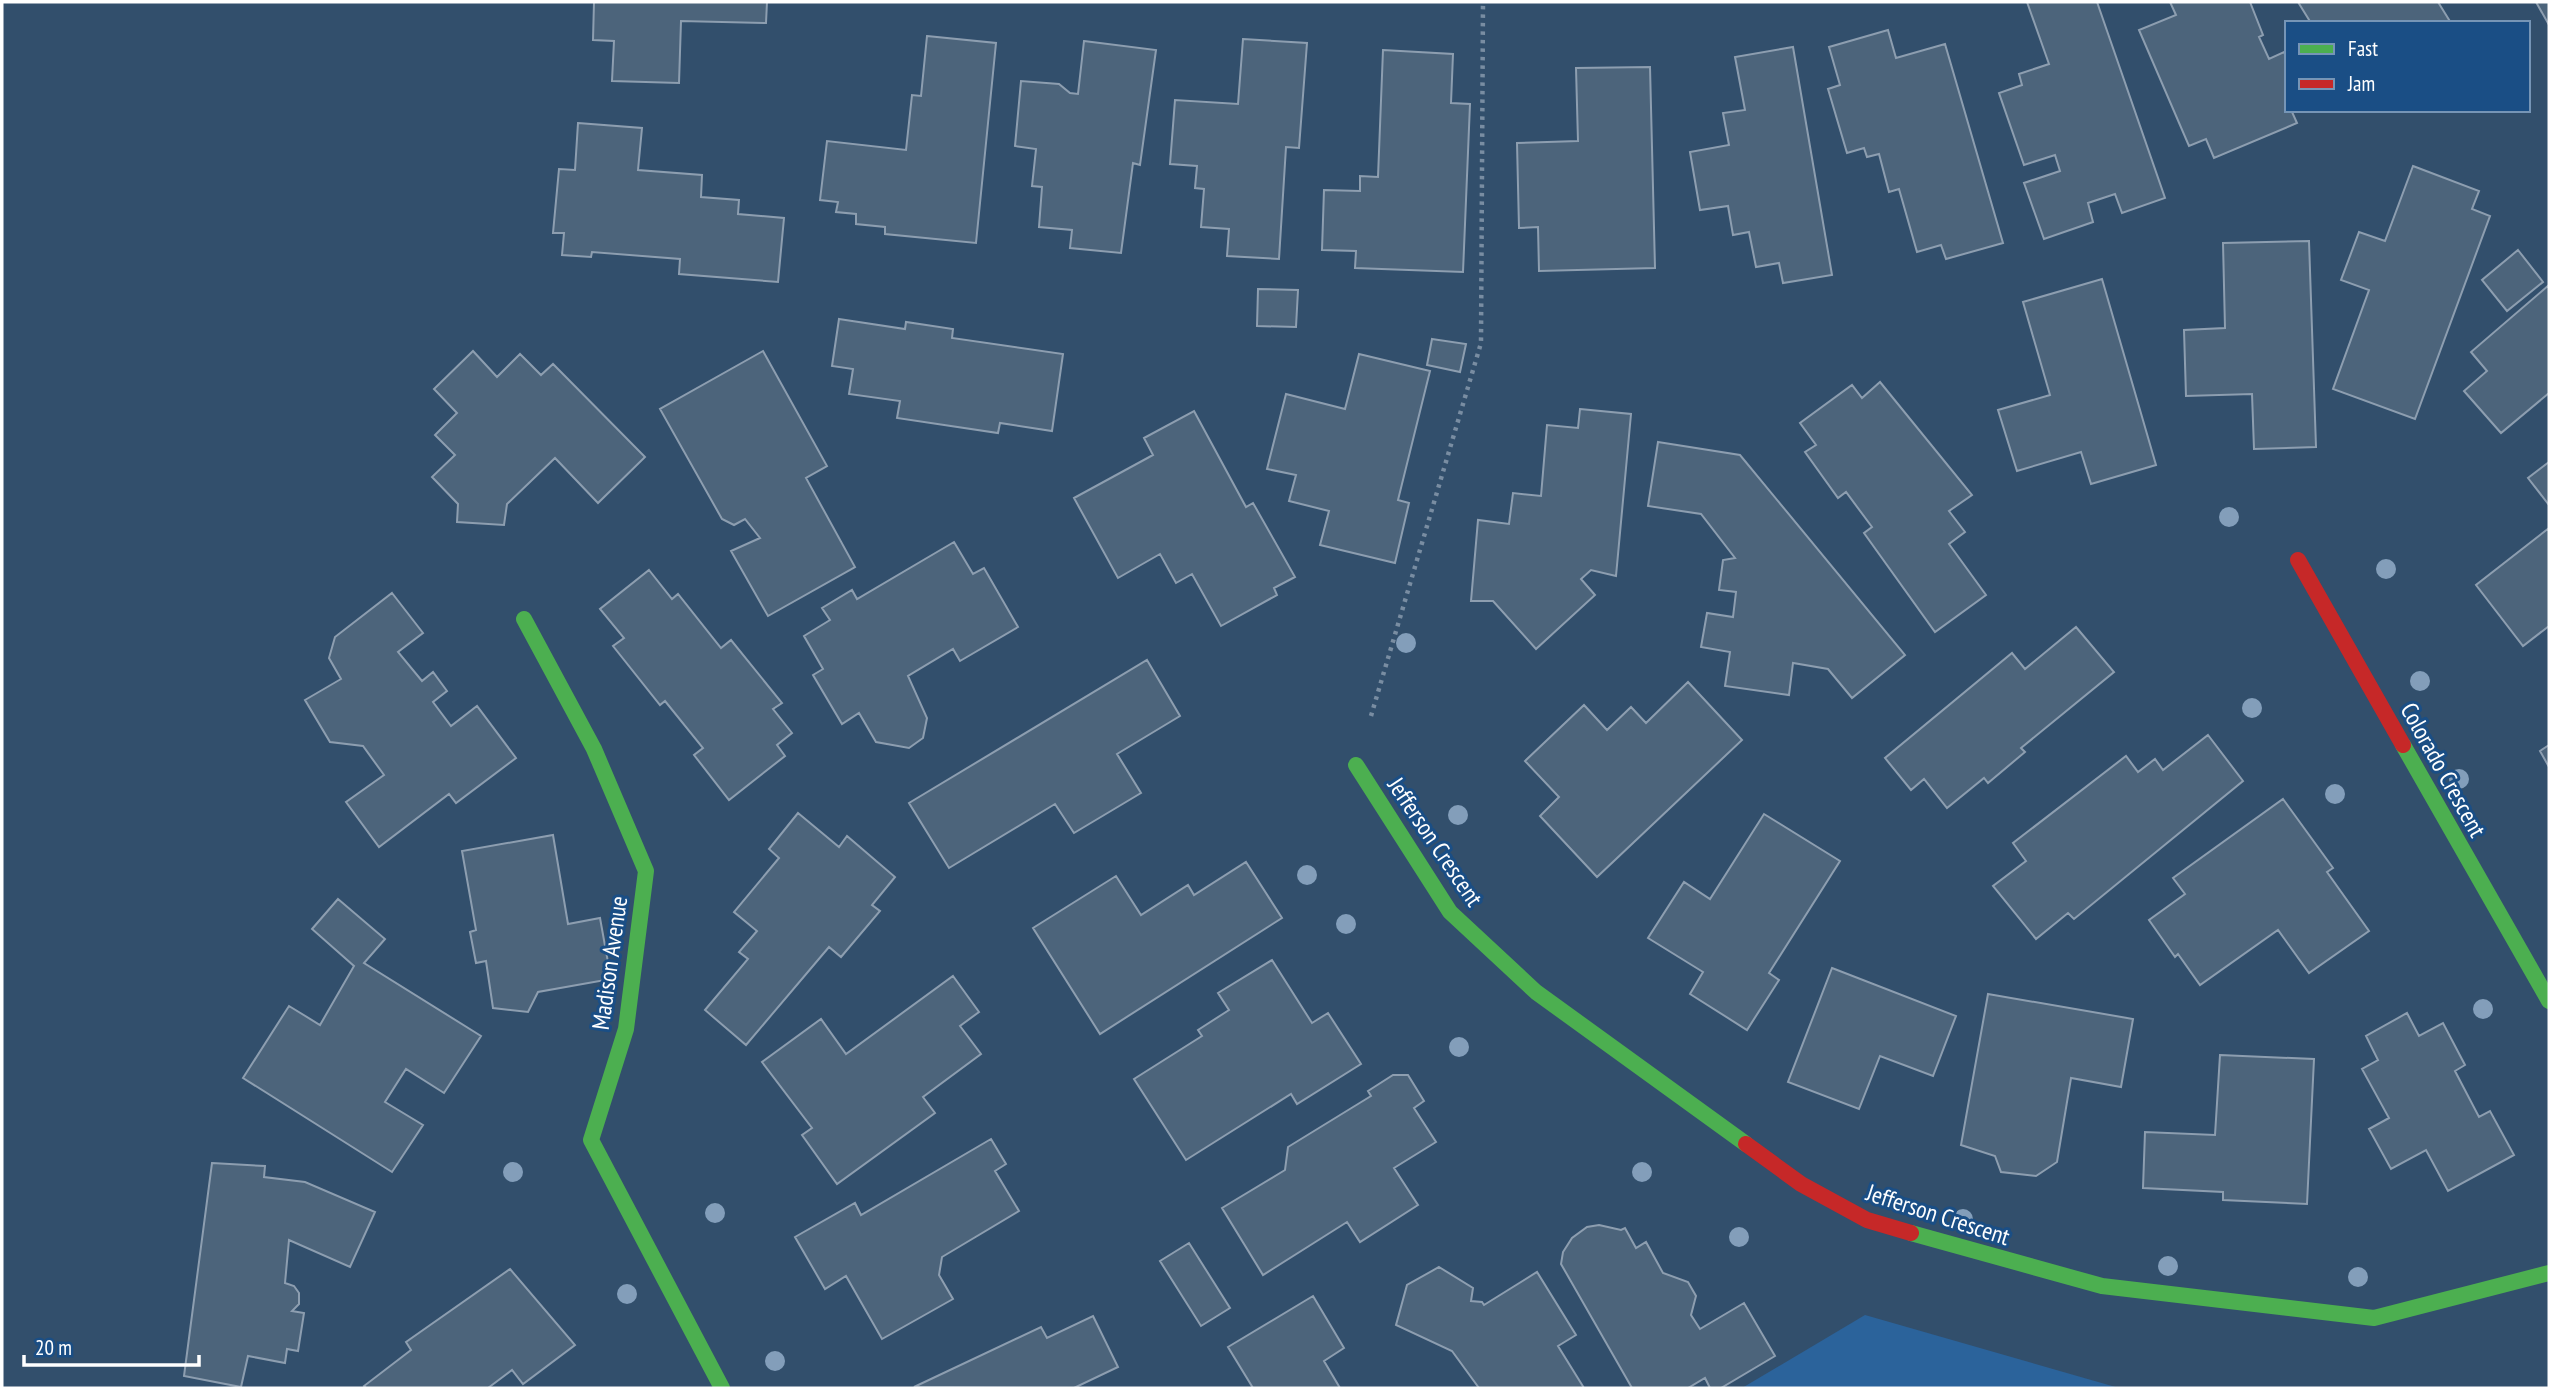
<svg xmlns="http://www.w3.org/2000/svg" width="2551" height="1390" font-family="'PT Sans Narrow',sans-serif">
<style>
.green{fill:#2b639b}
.building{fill:#4c647b;stroke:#8d9eb0;stroke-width:2}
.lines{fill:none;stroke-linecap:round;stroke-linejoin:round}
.path{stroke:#798da2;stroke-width:4.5;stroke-dasharray:3.5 5;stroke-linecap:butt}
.fast{stroke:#4caf50;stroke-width:16}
.jam{stroke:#c62828;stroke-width:16}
.tree{fill:#839eba}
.labels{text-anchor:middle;stroke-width:6;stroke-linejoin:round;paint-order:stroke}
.street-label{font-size:24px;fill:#fff;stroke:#1a4e85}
</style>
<rect width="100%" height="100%" fill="#324f6c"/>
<path class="green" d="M 1865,1315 L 2119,1388 L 1742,1388 Z"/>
<path class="building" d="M 594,2 L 767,2 L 766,23 L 681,21 L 679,83 L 612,81 L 614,41 L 593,40 Z
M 2027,2 L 2097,2 L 2165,198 L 2122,213 L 2115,194 L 2088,203 L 2093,222 L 2044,239 L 2024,183 L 2060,171 L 2055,155 L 2024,165 L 1999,93 L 2022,85 L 2019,74 L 2049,64 Z
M 2170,2 L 2250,2 L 2263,35 L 2259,37 L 2269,59 L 2284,52 L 2287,59 L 2287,110 L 2296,110 L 2292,112 L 2297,123 L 2214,158 L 2206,139 L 2189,146 L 2139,30 L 2176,15 Z
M 2298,2 L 2438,2 L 2451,23 L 2311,23 Z
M 2536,2 L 2549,2 L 2549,25 Z
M 1888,30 L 1896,58 L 1945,44 L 2003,243 L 1946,259 L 1941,245 L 1917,252 L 1899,189 L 1889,192 L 1879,154 L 1867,157 L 1864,148 L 1847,153 L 1828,89 L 1840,85 L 1829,47 Z
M 927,36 L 996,43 L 976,243 L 885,234 L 885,227 L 856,224 L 856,214 L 836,212 L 838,202 L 820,200 L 827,141 L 906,150 L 912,95 L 921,96 Z
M 1243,39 L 1307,43 L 1299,148 L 1286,147 L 1279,259 L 1227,256 L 1229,229 L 1201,227 L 1204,189 L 1195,188 L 1197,166 L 1170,164 L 1175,100 L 1238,104 Z
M 1084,41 L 1156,50 L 1140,165 L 1133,163 L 1121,253 L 1070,248 L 1072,230 L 1039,227 L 1042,187 L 1032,186 L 1036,149 L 1015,146 L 1021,81 L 1059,84 L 1070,93 L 1078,94 Z
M 1793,47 L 1832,275 L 1783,283 L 1779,263 L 1756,267 L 1749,232 L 1733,235 L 1728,206 L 1700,210 L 1690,152 L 1729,145 L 1723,113 L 1745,110 L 1735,57 Z
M 1383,50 L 1453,54 L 1451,103 L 1470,104 L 1463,272 L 1355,268 L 1356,251 L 1322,250 L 1324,190 L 1360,191 L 1360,176 L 1378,177 Z
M 1650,67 L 1655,268 L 1539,271 L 1538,227 L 1519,228 L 1517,143 L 1578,141 L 1576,68 Z
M 578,123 L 642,128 L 638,170 L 702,175 L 701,197 L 739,200 L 738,214 L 784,218 L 778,282 L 679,274 L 680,259 L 592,252 L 591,257 L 562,255 L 564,233 L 553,233 L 559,169 L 575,170 Z
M 2413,166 L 2479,191 L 2472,209 L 2490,216 L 2415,419 L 2333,389 L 2369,290 L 2341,280 L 2359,232 L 2385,241 Z
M 2309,241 L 2316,447 L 2254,449 L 2252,394 L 2186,396 L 2184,330 L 2225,328 L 2223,243 Z
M 2518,250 L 2543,282 L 2507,311 L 2482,280 Z
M 2102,279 L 2156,465 L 2091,484 L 2081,452 L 2017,471 L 1998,410 L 2050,395 L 2023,302 Z
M 2549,285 L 2549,393 L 2501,433 L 2464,391 L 2487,371 L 2471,352 Z
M 1258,289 L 1298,290 L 1296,327 L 1257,326 Z
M 839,319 L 905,329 L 906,322 L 953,329 L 952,338 L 1063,354 L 1052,431 L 1000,423 L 998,433 L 897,418 L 900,401 L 849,394 L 853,369 L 832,366 Z
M 1432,339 L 1466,344 L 1460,372 L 1427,365 Z
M 473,351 L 497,377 L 520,354 L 541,375 L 553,364 L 645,457 L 598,503 L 555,458 L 507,504 L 504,525 L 457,522 L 458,504 L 432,477 L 455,455 L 435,435 L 457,413 L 434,389 Z
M 763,351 L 827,466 L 806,478 L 855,567 L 768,616 L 731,551 L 760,538 L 745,519 L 734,525 L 722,519 L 660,409 Z
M 1359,354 L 1430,371 L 1398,500 L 1409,503 L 1395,563 L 1320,545 L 1329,511 L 1289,501 L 1296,475 L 1267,469 L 1286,394 L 1345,409 Z
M 1880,382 L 1972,495 L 1949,511 L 1965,532 L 1949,544 L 1986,595 L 1935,632 L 1864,533 L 1872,527 L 1846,492 L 1838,498 L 1805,452 L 1816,445 L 1800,423 L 1852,385 L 1862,398 Z
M 1580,409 L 1631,414 L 1616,576 L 1591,570 L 1581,579 L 1595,595 L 1536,649 L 1493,601 L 1471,601 L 1478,520 L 1509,524 L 1513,493 L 1541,496 L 1547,425 L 1578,428 Z
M 1194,411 L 1246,507 L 1253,503 L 1295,577 L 1274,588 L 1277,595 L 1221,626 L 1192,574 L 1176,583 L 1160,554 L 1118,578 L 1074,498 L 1153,455 L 1144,438 Z
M 1658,442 L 1740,455 L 1905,655 L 1852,698 L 1828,669 L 1793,663 L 1789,695 L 1725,686 L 1730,652 L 1701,647 L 1707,613 L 1733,617 L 1736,592 L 1719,590 L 1723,560 L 1735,558 L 1701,514 L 1648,506 Z
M 2549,462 L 2549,505 L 2528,478 Z
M 2549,528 L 2549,626 L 2523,646 L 2476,585 Z
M 954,542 L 973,574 L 984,568 L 1018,627 L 960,661 L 953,649 L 908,676 L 927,718 L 923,738 L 909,748 L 876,742 L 859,713 L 842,724 L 813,675 L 823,669 L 804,636 L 830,620 L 822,608 L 852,590 L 857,599 Z
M 649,570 L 672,599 L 678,594 L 721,648 L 731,640 L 782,703 L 773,709 L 792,733 L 777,745 L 785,756 L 729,800 L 694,755 L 703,748 L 665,701 L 660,705 L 613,646 L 624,638 L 600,609 Z
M 392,593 L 423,633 L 398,652 L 422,681 L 433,672 L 447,691 L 433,702 L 451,726 L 477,706 L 516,758 L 456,803 L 449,794 L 379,847 L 346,802 L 384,775 L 363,746 L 330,742 L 305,700 L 341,679 L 329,658 L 335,637 Z
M 2076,627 L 2114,672 L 2021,748 L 2025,752 L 1988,783 L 1984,778 L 1947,808 L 1924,779 L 1911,790 L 1885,758 L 2012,653 L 2025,669 Z
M 1147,660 L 1180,716 L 1117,754 L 1141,793 L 1074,833 L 1055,804 L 949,868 L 909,803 Z
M 1688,682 L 1742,740 L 1597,877 L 1540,816 L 1559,797 L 1525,761 L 1584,705 L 1607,730 L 1631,707 L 1646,723 Z
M 2208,735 L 2243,781 L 2074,919 L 2068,913 L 2036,939 L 1993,886 L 2026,861 L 2013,843 L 2126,756 L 2138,772 L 2155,759 L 2163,770 Z
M 2549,745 L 2549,767 L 2540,751 Z
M 2283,799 L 2333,868 L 2327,872 L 2369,931 L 2309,973 L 2278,930 L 2200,985 L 2178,954 L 2175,957 L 2149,920 L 2185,894 L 2173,878 Z
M 798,813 L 839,847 L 847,836 L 895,877 L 872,905 L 880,911 L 841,957 L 829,947 L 746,1045 L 705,1010 L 748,959 L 739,952 L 757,931 L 734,912 L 779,858 L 769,849 Z
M 1764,814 L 1840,861 L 1769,973 L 1779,980 L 1747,1030 L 1690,994 L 1703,972 L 1648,938 L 1684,882 L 1710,899 Z
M 553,835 L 568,924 L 600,918 L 611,979 L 538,992 L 528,1012 L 493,1008 L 486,961 L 476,963 L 470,932 L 476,930 L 462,851 Z
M 1246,862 L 1282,918 L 1100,1034 L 1033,928 L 1116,876 L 1141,915 L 1188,885 L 1194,895 Z
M 338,899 L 385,939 L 364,963 L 481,1036 L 444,1093 L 406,1069 L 385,1102 L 423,1125 L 392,1172 L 243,1078 L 289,1006 L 320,1025 L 354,966 L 312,929 Z
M 1272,960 L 1312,1023 L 1328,1013 L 1361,1064 L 1297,1104 L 1291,1094 L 1186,1160 L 1134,1079 L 1202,1036 L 1198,1030 L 1229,1010 L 1218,993 Z
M 1832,968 L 1956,1016 L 1933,1076 L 1880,1056 L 1859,1109 L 1788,1082 Z
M 953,976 L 979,1012 L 960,1026 L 981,1054 L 923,1097 L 935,1113 L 837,1184 L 802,1135 L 812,1128 L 762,1062 L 821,1019 L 846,1054 Z
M 1988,994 L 2133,1019 L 2121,1087 L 2071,1078 L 2057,1162 L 2036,1176 L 2001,1172 L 1995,1156 L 1961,1145 Z
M 2407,1013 L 2419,1036 L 2443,1023 L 2465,1065 L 2455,1071 L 2479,1117 L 2490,1111 L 2514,1155 L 2448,1191 L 2426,1150 L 2391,1169 L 2369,1129 L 2389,1118 L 2362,1069 L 2378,1060 L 2366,1036 Z
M 2220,1055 L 2314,1059 L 2307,1204 L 2223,1200 L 2223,1192 L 2143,1188 L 2145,1132 L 2215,1135 Z
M 1393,1075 L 1408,1075 L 1424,1101 L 1414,1108 L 1436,1142 L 1394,1168 L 1418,1205 L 1360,1242 L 1347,1222 L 1263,1275 L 1222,1208 L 1285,1170 L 1288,1147 L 1371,1096 L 1368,1091 Z
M 991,1139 L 1006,1164 L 995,1171 L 1019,1211 L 942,1257 L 939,1275 L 953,1299 L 882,1339 L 846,1276 L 825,1289 L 795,1237 L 855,1203 L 861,1215 Z
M 212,1163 L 265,1166 L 264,1177 L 305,1182 L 375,1212 L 350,1267 L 289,1240 L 285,1283 L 294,1286 L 299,1293 L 299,1304 L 292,1311 L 304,1313 L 298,1351 L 287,1349 L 285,1363 L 248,1356 L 241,1387 L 184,1376 Z
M 1599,1225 L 1621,1230 L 1625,1228 L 1636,1248 L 1646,1242 L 1663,1273 L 1688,1282 L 1696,1296 L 1691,1315 L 1700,1329 L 1744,1303 L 1775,1356 L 1721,1388 L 1710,1388 L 1705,1378 L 1688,1388 L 1632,1388 L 1561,1264 L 1563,1252 L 1572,1238 L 1587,1227 Z
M 1189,1243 L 1230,1308 L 1201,1326 L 1160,1261 Z
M 1439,1267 L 1473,1288 L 1471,1301 L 1482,1302 L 1484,1305 L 1537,1272 L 1576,1335 L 1558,1346 L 1584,1388 L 1479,1388 L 1452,1351 L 1396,1325 L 1407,1285 Z
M 510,1269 L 575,1345 L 523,1384 L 512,1370 L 488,1388 L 366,1388 L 364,1386 L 411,1350 L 406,1342 Z
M 1313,1296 L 1344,1348 L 1324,1361 L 1340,1388 L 1253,1388 L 1228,1347 Z
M 1093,1316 L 1118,1367 L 1074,1388 L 914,1387 L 1041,1327 L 1047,1338 Z"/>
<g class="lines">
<path class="path" d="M 1371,716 L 1481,343 L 1483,2"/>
<path class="fast" d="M 524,619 L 594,749 L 646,871 L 626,1029 L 591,1140 L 722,1388
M 2403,745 L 2549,1001
M 1356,765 L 1450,912 L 1536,992 L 1746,1144
M 1911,1233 L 2102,1286 L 2374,1318 L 2549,1273"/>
<path class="jam" d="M 2298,560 L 2403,745
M 1746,1144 L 1801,1184 L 1867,1220 L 1911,1233"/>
</g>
<g class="tree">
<circle cx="2229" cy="517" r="10"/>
<circle cx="2386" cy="569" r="10"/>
<circle cx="1406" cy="643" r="10"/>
<circle cx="2420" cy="681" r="10"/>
<circle cx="2252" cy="708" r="10"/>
<circle cx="2459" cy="779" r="10"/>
<circle cx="2335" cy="794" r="10"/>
<circle cx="1458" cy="815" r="10"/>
<circle cx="1307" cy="875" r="10"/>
<circle cx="1346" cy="924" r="10"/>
<circle cx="2483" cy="1009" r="10"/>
<circle cx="1459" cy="1047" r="10"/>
<circle cx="513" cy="1172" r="10"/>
<circle cx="1642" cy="1172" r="10"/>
<circle cx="715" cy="1213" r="10"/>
<circle cx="1963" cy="1219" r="10"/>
<circle cx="1739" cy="1237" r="10"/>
<circle cx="2168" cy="1266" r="10"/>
<circle cx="2358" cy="1277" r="10"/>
<circle cx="627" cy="1294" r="10"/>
<circle cx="775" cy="1361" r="10"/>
</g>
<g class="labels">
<g class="street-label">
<text transform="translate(2443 770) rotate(61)" y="8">Colorado Crescent</text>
<text transform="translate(1435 842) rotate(56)" y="8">Jefferson Crescent</text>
<text transform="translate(610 963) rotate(-82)" y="8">Madison Avenue</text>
<text transform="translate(1938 1215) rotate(18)" y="8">Jefferson Crescent</text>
</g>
</g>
<rect width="2551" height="1390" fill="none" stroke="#ffffff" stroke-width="7"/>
<rect x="2285" y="21" width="245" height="91" fill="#1a4e85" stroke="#7695b6" stroke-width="2"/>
<rect x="2299" y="44" width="35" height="10" fill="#4caf50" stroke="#7695b6" stroke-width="2"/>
<text x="2348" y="56" font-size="21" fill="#ffffff">Fast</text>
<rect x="2299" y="79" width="35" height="10" fill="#c62828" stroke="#7695b6" stroke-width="2"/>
<text x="2348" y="91" font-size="21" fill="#ffffff">Jam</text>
<path d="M24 1355v10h175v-10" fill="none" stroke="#ffffff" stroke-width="3.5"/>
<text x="35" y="1355" font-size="21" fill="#ffffff" stroke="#1a4e85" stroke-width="5" paint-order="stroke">20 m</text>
</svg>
